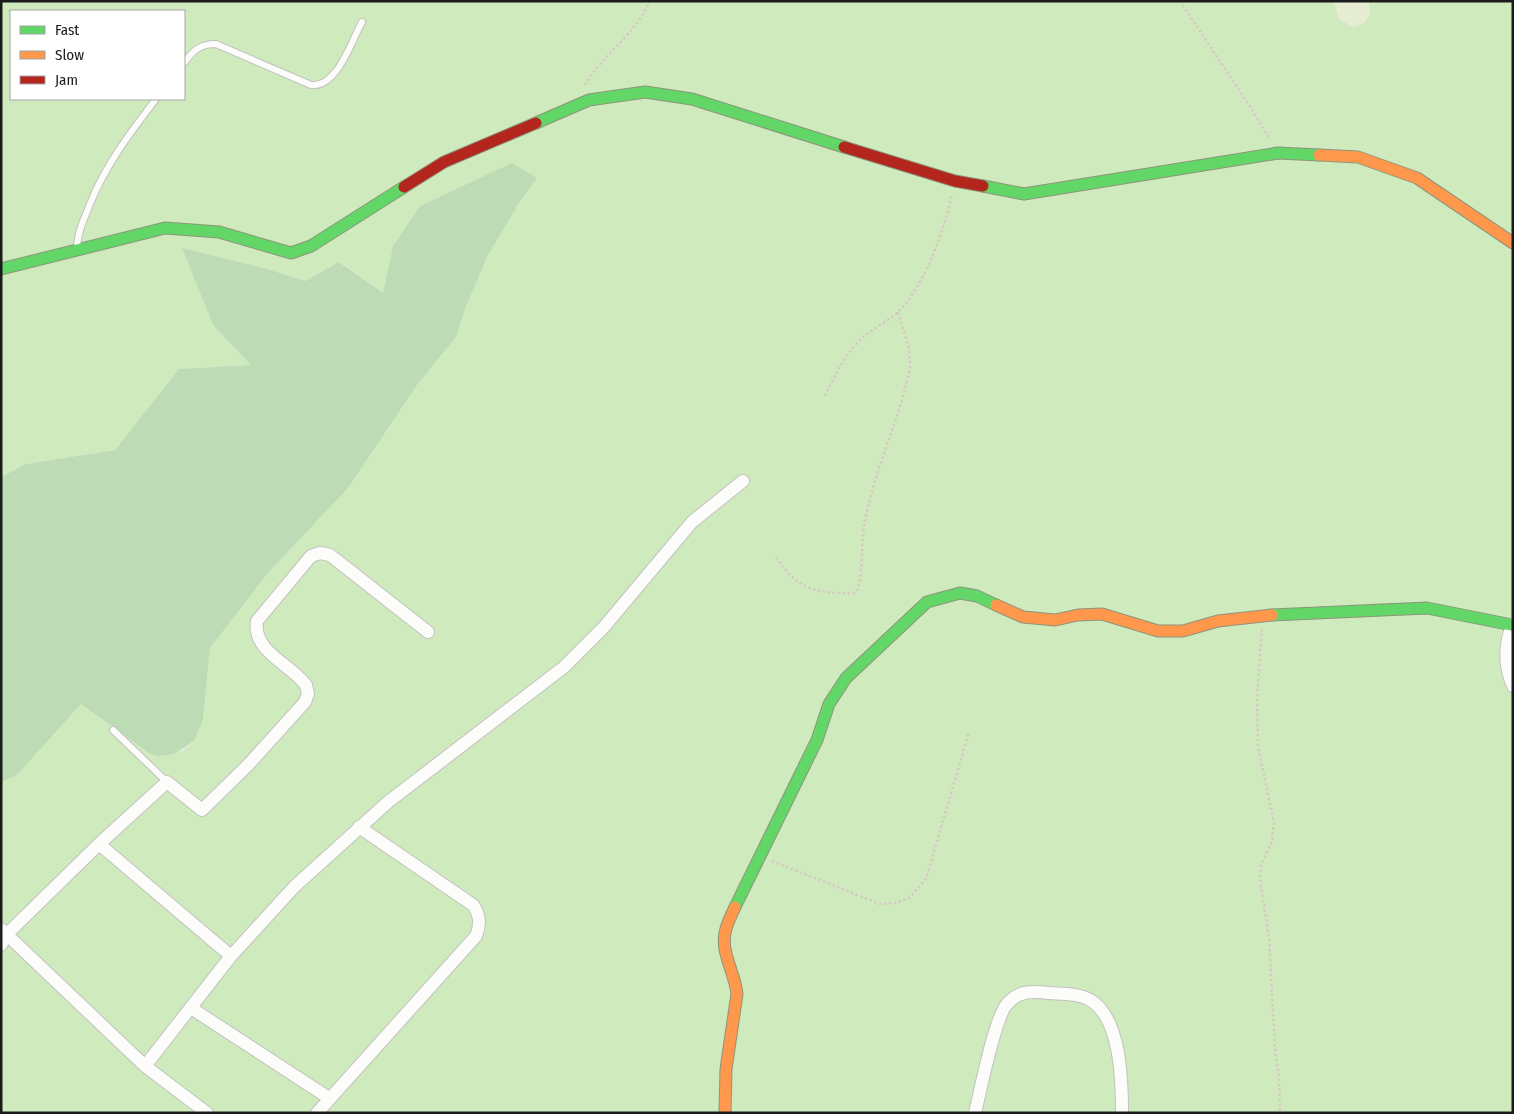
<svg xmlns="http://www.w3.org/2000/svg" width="1514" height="1114" font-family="'Fira Sans Condensed',sans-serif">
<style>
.farmland{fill:#e7ecd4}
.grass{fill:#cfebbe;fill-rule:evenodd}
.forest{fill:#bddbb5}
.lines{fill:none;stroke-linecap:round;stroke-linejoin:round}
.lane-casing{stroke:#c2c2bf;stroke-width:8}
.street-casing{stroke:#c2c2bf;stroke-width:14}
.fast-casing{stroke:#8e947b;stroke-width:13}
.slow-casing{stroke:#8e947b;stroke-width:13}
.jam-casing{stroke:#8e947b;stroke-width:13}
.path{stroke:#d6c9c4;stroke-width:2.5;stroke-dasharray:2.5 2.5;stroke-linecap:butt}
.lane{stroke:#fcfcfb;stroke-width:6}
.street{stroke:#fcfcfb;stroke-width:12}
.fast{stroke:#63d668;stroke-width:11}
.slow{stroke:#ff974d;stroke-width:11}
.jam{stroke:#b3261e;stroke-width:11}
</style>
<rect width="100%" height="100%" fill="#eae9e2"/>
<path class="farmland" d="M 1334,1 L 1369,1 L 1371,13 L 1368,19 L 1359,26 L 1348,26 L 1339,19 Z"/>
<path class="grass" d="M 1,1 L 1334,1 L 1339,19 L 1353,27 C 1369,24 1371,15 1369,1 L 1513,1 L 1513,1113 L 1,1113 L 1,782 L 16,776 L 81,704 L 149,753 L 183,751 L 194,741 L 203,720 L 210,648 L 268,573 L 348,488 L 417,385 L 456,337 L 465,309 L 488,255 L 503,228 L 537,177 L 393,246 L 383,293 L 340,262 L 305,281 L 264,268 L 182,248 L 213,325 L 252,365 L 179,369 L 115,450 L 26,464 L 1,477 ZM 11,11 L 184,11 L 184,99 L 11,99 Z"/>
<path class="forest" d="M 512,163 L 537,178 L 519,203 L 488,255 L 465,309 L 456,337 L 417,385 L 348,488 L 268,573 L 210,648 L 203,720 L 194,741 L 174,754 L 157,756 L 149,753 L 81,704 L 16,776 L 1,782 L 1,477 L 26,464 L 115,450 L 179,369 L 251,365 L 213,325 L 182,248 L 264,268 L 305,281 L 339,262 L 383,293 L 393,246 L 420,206 Z"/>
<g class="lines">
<defs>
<path id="lane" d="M 184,63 C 193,51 199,44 216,44 L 311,85 C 337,88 351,42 362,22
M 77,249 C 77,233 84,219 90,204 C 106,164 130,133 156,99
M 113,730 L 167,782"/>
<path id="street" d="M 1513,624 C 1504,644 1504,666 1513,686
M 99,844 L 231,956
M 1,929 L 145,1066 L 207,1113
M 1,945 L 7,934 L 99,844 L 167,782 L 202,810 L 248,765 L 305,702 L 308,694 L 306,685 C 290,664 252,651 257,621 L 311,556 L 320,553 L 330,555 L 428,632
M 191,1008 L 329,1098
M 145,1066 L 231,956 L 294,887 L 388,802 L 564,667 L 604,627 L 692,522 L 743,481
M 317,1113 L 476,936 C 481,924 480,915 473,905 L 359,827
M 975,1113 C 980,1092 995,1017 1007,1004 C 1019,990 1033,991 1049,993 C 1062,994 1078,993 1090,1000 C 1121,1018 1122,1081 1122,1113"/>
<path id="fast" d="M 536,123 L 589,100 L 645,92 L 692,99 L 844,147
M 983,186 L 1024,194 L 1278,153 L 1319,155
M 1,269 L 165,228 L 219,232 L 291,253 L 311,246 L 404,187
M 1272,615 L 1427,608 L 1512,625
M 735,907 L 817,740 L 829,704 L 846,678 L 927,602 L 960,593 L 977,596 L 996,605"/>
<path id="slow" d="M 1319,155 L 1358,157 L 1417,178 L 1513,243
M 996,605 L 1023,617 L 1055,620 L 1078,615 L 1102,614 L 1158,631 L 1183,631 L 1218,621 L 1272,615
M 725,1113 L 726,1069 L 737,994 C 735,972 719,951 726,929 C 728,921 732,914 735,907"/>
<path id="jam" d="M 844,147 L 955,181 L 983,186
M 404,187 L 444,162 L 536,123"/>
</defs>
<use href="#lane" class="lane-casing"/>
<use href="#street" class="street-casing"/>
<use href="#fast" class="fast-casing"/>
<use href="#slow" class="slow-casing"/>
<use href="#jam" class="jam-casing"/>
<path class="path" d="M 1180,1 L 1251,108 L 1270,140
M 585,85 C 602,55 636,34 650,1
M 825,396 C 835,375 845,354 862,338 C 873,329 886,322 897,313 C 924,288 944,230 952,195
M 776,557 C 797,590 817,594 855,593 C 864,583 861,542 864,526 C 873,472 899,422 910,368 L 909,349 L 898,312
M 1262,629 L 1257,697 L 1258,747 L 1274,823 L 1272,841 L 1261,866 L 1260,880 L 1269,937 L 1275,1049 L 1279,1076 L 1280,1113
M 772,861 L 880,904 L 895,903 L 909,898 L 926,879 L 969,732"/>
<use href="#lane" class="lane"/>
<use href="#street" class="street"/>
<use href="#fast" class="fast"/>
<use href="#slow" class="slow"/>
<use href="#jam" class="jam"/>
</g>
<rect width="1514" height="1114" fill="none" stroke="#1b1b1b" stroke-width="5"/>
<rect x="10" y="10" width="175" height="90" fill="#ffffff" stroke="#a4a4a4"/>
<rect x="20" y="26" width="25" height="8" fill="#63d668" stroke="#a4a4a4"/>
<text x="55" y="35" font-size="15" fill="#1b1b1b">Fast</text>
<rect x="20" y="51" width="25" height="8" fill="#ff974d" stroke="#a4a4a4"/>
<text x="55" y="60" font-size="15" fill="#1b1b1b">Slow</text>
<rect x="20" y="76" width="25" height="8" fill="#b3261e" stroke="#a4a4a4"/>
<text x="55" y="85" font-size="15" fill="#1b1b1b">Jam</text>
</svg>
